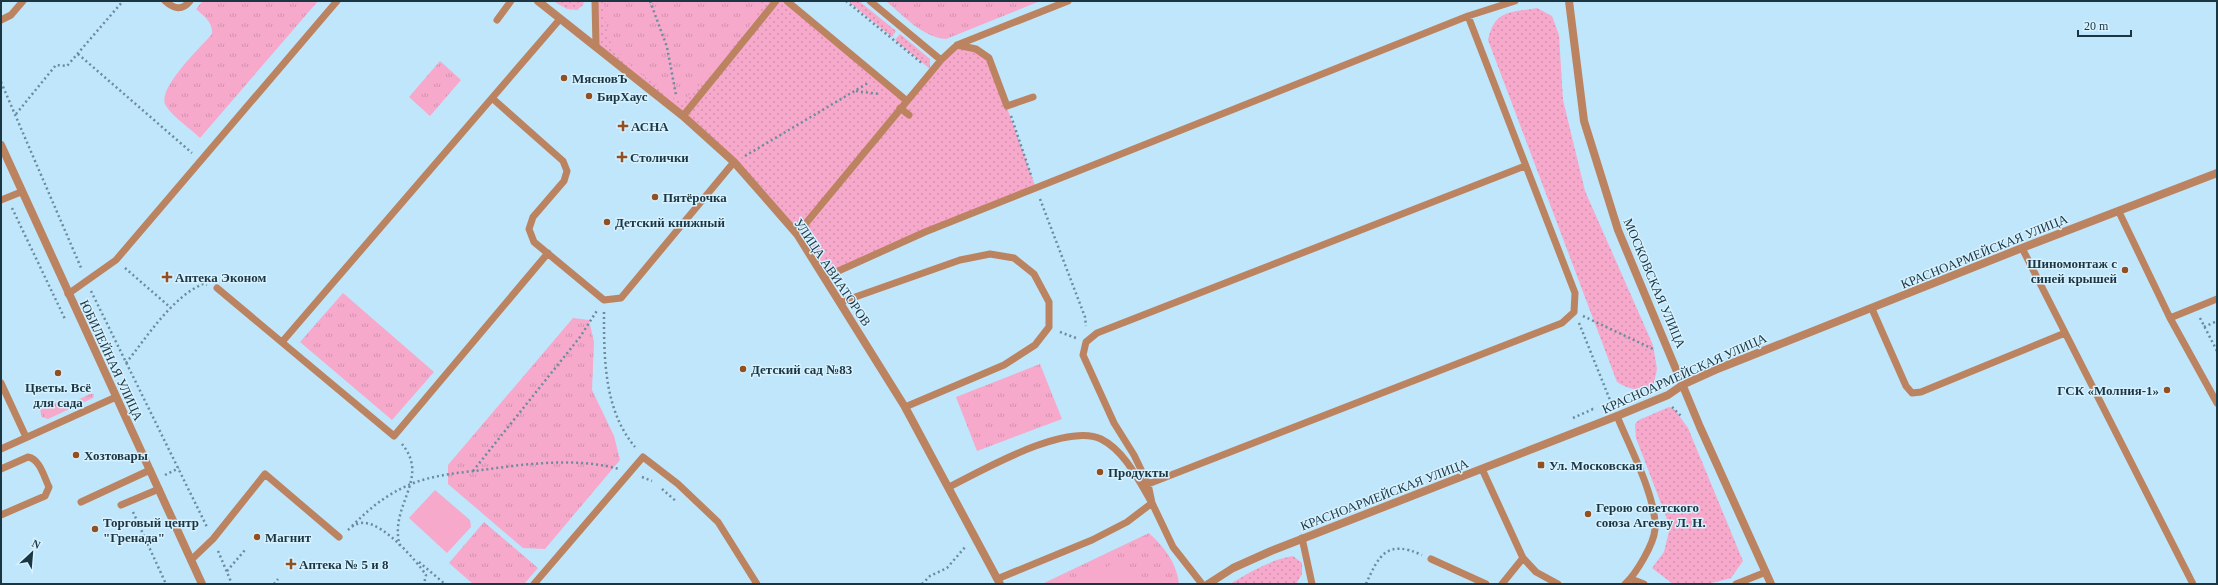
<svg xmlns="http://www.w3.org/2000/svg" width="2218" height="585" font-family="'Times New Roman',serif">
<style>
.grass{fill:url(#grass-dots)}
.park{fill:url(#park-tufts)}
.pitch{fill:#f6a9ca}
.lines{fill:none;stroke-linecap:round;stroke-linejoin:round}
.path{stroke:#6b8c9d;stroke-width:2.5;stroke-dasharray:2 3;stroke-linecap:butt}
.service{stroke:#bc8360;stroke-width:7}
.minor{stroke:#bc8360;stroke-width:8}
.tertiary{stroke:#bc8360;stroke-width:8}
.poi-dot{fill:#924f20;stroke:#d7f1ff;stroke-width:1.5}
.labels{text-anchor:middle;stroke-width:3;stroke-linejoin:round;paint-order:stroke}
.poi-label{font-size:13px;font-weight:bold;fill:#1a3643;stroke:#d7f1ff;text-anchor:start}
.street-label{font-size:13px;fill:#1a3643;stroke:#d7f1ff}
</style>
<defs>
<pattern id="grass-dots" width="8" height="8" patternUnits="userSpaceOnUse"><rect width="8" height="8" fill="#f6a9ca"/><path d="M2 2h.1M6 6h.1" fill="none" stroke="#d292af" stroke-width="1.8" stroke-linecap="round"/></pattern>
<pattern id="park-tufts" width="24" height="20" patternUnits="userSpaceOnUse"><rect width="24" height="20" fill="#f6a9ca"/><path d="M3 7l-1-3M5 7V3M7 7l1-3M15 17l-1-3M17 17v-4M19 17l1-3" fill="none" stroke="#d292af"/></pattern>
</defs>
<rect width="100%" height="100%" fill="#bfe6fb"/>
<path class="grass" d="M 553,1 L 584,1 L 583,5 L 577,10 L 567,9 Z
M 595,1 L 787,1 L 907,101 L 957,45 L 976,49 L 989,58 L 1036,188 L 825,277 L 797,234 L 734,162 L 596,47 Z
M 848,1 L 859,1 L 896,31 L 892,37 Z
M 1537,8 L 1552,16 L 1559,35 L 1563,100 L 1585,191 L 1653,345 L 1657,369 L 1653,387 C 1638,391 1630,390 1617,382 L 1488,40 C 1495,9 1510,13 1537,8 Z
M 900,34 L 930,59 L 930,69 L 895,40 Z
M 1669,407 L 1675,410 L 1688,428 L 1743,561 L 1731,578 L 1708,584 L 1673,584 L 1652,568 L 1664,552 L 1670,527 L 1636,438 L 1635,424 L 1639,420 Z
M 1293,556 L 1302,563 L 1302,574 L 1296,584 L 1230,584 C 1250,572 1270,560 1293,556 Z"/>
<path class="park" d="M 203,1 L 318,1 L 200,138 C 190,128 174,118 166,106 C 155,90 201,47 212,34 C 213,22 204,16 196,9 Z
M 604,1 L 760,1 L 761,2 L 757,16 L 713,72 L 684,100 L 677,100 L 670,96 C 653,82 619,61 610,41 C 605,29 605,14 604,1 Z
M 886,1 L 1040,1 L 946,39 C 922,37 904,16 886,1 Z
M 440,61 L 461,80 L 430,116 L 409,97 Z
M 343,293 L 434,372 L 392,420 L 300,342 Z
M 573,318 L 589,320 L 594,342 L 592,390 L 614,436 L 620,460 L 545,549 L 523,548 L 448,484 L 448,465 Z
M 1040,364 L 1062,419 L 977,451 L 956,397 Z
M 90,394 L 94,394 L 93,398 L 48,419 L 42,417 L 40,410 L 61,400 L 65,406 Z
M 484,522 L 538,568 L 524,584 L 473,584 L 449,563 Z
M 1149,533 C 1164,547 1177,563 1179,584 L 1042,584 Z"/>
<path class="pitch" d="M 435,490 L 470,520 L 471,527 L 447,553 L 409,518 Z
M 1118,561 L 1130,583 L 1082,584 L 1080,581 Z"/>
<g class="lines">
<path class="path" d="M 650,1 L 667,47 L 676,95
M 846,1 L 923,64
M 78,54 L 192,153
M 1,82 L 82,270
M 856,91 L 879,94
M 16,114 L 56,65 L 67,66 L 123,1
M 1011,116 L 1032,178
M 745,156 L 868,83
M 1040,199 L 1085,317 L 1086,326
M 12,208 L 65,319
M 125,268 L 171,308
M 91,291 L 207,527
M 604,312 C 604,359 604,410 635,447
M 1583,316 L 1653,349
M 2200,318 L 2217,351
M 1579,323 L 1612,405
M 2204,327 L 2217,321
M 1060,332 L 1076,338
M 126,363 C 147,337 172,297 203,284 L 207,285
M 1672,407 L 1681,416
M 1573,418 L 1593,409 L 1596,410
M 473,471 L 580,337 L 598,309
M 165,475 L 179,468
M 642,477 L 652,481
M 662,489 L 677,502
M 133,512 L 166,584
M 352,526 C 370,508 387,494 411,484 C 433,475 458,473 482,470 C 526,464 575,457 619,469
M 348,530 C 352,526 359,522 365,523 C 384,524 416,560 426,575 L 424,584
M 400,546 C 388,506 431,479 402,444
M 218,551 L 232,584
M 419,562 L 445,584
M 227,571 L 245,550
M 274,584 L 278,579
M 922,584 L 930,576 L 947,568 L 966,546
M 1366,584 C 1379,555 1387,539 1422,555"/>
<path class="service" d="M 165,1 C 174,9 182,11 190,1
M 595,1 L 596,47
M 787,1 L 907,101
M 870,1 L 941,60
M 1,20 L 11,15 L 23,1
M 497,20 L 511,1
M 957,45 L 976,49 L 989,58 L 1007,106 L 1033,97
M 492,98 L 563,161 L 567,171 L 564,181 L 533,217 L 529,229 L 534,242 L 604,300 L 621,298 L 734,162
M 900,108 L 909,115
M 683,116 L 776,1
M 1,200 L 21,192
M 2119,212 L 2170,318 L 2217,403
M 797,234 L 941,60 L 957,45 L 1068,1
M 2022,248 L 2193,584
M 825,277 L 925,232 L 1468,16 L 1515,1
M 217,288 L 394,436 L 548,253
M 68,294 L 116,260 L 337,1
M 841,302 L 960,260 L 990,254 L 1014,258 L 1034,274 L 1049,302 L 1049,327 L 1035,345 L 1004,365 L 905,407
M 1872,309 L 1906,386 L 1912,393 L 1921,392 L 2065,333
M 2170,318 L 2217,299
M 282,342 L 560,19
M 1,383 L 26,437
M 1617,416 C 1629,446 1657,498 1655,529 C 1654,544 1636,574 1625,584
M 1,449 L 116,397
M 1,469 L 28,457 C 40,459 44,477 49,487 L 45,496 L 1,515
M 1482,469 L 1523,558 L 1536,572 L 1558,584
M 1148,484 L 1562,323 L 1574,312 L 1575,293 L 1468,16
M 949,487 C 983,470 1066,422 1101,439 C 1125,451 1139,481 1152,503 L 1127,522 L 1092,540 L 997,579
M 81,502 L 150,470
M 121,505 L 159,489
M 1302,538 L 1312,584
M 1431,559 L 1486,584
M 191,560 L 213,539 L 265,474 L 339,537
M 1631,579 L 1644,584
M 534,584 L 643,457 L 678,484 L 718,522 L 757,584
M 1202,584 L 1173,547 L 1152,503 L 1148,484 L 1134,455 L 1114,423 L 1083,355 L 1086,342 L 1097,333 L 1525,166
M 1502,584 L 1523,558
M 1736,584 L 1766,572"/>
<path class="minor" d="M 538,1 L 683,116 L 734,162 L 797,234 L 905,407 L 1000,584"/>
<path class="tertiary" d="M 1569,1 L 1584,121 L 1618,230 L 1700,427 L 1771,584
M 1,145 L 202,584
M 1208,584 L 1233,568 L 1271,551 L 1617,416 L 1668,395 L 1684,384 L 1715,370 L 2022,248 L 2217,173"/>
</g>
<g class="poi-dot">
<circle cx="564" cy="78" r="4"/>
<circle cx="589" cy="96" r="4"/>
<path d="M621 120h4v4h4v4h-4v4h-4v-4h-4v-4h4z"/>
<path d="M620 151h4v4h4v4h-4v4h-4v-4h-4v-4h4z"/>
<circle cx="655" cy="197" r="4"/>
<circle cx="607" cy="222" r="4"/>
<circle cx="2125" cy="270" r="4"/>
<path d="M165 271h4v4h4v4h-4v4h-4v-4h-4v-4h4z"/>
<circle cx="743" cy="369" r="4"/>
<circle cx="58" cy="373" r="4"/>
<circle cx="2167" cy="390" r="4"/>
<circle cx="76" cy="455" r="4"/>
<rect x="1537" y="461" width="8" height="8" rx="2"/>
<circle cx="1100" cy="472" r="4"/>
<circle cx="1588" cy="514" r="4"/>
<circle cx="95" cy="529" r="4"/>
<circle cx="257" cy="537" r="4"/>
<path d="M289 558h4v4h4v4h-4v4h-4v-4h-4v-4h4z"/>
</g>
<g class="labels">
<g class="poi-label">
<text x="572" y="83">МясновЪ</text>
<text x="597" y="101">БирХаус</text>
<text x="631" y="131">АСНА</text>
<text x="630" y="162">Столички</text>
<text x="663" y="202">Пятёрочка</text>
<text x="615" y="227">Детский книжный</text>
<text x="2117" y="268" text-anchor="end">Шиномонтаж с<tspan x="2117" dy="15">синей крышей</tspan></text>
<text x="175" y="282">Аптека Эконом</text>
<text x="751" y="374">Детский сад №83</text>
<text x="58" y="392" text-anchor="middle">Цветы. Всё<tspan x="58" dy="15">для сада</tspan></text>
<text x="2159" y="395" text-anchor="end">ГСК «Молния-1»</text>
<text x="84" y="460">Хозтовары</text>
<text x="1549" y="470">Ул. Московская</text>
<text x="1108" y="477">Продукты</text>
<text x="1596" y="512">Герою советского<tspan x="1596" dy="15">союза Агееву Л. Н.</tspan></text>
<text x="103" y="527">Торговый центр<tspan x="103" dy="15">"Гренада"</tspan></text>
<text x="265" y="542">Магнит</text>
<text x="299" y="569">Аптека № 5 и 8</text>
</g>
<g class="street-label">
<text transform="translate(1984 251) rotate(-22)" y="5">КРАСНОАРМЕЙСКАЯ УЛИЦА</text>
<text transform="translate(833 272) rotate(56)" y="5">УЛИЦА АВИАТОРОВ</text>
<text transform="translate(1655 283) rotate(67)" y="5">МОСКОВСКАЯ УЛИЦА</text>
<text transform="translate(112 360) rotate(65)" y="5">ЮБИЛЕЙНАЯ УЛИЦА</text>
<text transform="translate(1684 373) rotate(-24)" y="5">КРАСНОАРМЕЙСКАЯ УЛИЦА</text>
<text transform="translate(1384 494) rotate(-21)" y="5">КРАСНОАРМЕЙСКАЯ УЛИЦА</text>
</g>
</g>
<rect width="2218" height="585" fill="none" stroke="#1a3643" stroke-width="4"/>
<g transform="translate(32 553) rotate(26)" stroke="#d7f1ff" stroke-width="3" paint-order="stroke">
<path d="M0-3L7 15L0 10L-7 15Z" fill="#1a3643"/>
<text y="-6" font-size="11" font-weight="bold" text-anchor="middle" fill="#1a3643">N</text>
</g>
<path d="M2078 30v6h53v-6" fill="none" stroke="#1a3643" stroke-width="2"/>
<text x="2084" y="30" font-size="12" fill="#1a3643" stroke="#d7f1ff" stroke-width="3" paint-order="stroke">20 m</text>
</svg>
